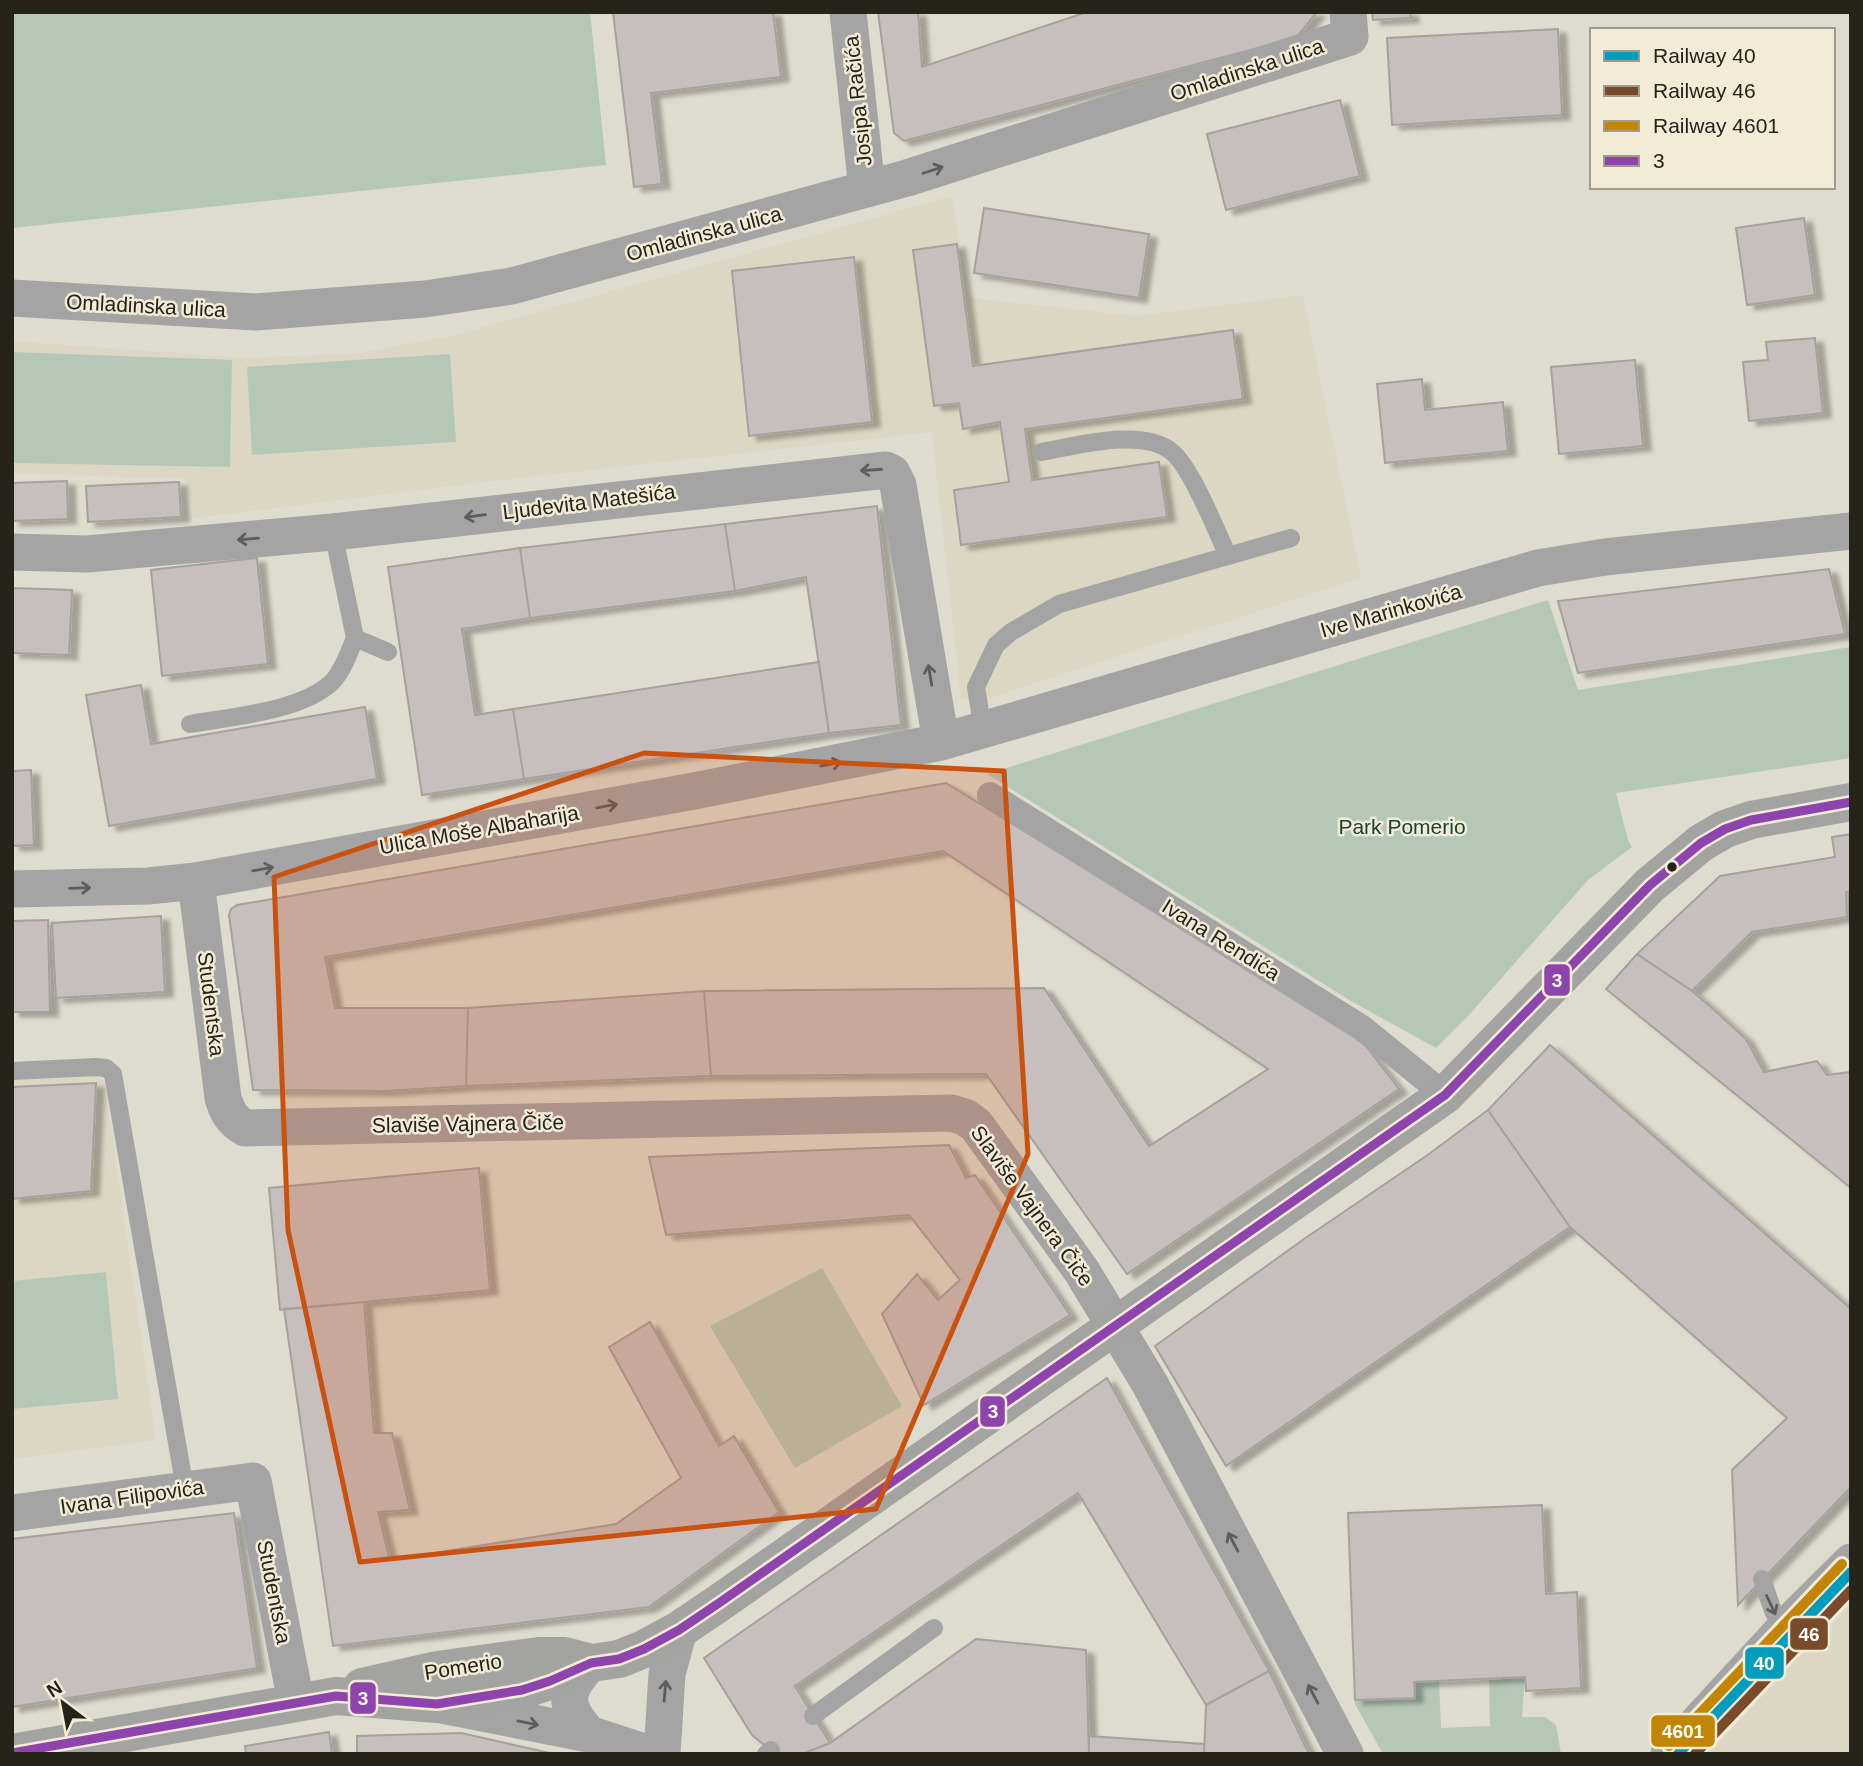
<svg xmlns="http://www.w3.org/2000/svg" width="1863" height="1766" font-family="Arial,sans-serif">
<style>
.built{fill:#dcd7c2}
.green{fill:#b5c8b8}
.building{fill:#c7bebe;stroke:#a5a19e;stroke-width:2;filter:url(#shadow)}
.lines{fill:none;stroke-linecap:round;stroke-linejoin:round}
.service{stroke:#a5a4a5;stroke-width:18}
.pedestrian{stroke:#a5a4a5;stroke-width:26}
.minor{stroke:#a5a4a5;stroke-width:37}
.secondary{stroke:#a3a3a2;stroke-width:38}
.bus-1-casing{stroke:#f2ecd6;stroke-width:14}
.bus-1{stroke:#8e44ad;stroke-width:9}
.rail-1-casing{stroke:#f2ecd6;stroke-width:16}
.rail-2-casing{stroke:#f2ecd6;stroke-width:16}
.rail-3-casing{stroke:#f2ecd6;stroke-width:16}
.rail-1{stroke:#049cbc;stroke-width:10}
.rail-2{stroke:#7a4b2a;stroke-width:10}
.rail-3{stroke:#c28506;stroke-width:10}
.oneway{stroke:#5f5d59}
.marked{fill:#cb510e;fill-opacity:0.2;stroke:#cb510e;stroke-width:5;stroke-linejoin:round}
.bus-dot{fill:#25231a;stroke:#f2ecd6;stroke-width:2.5}
.labels{text-anchor:middle;stroke-width:5;stroke-linejoin:round;paint-order:stroke}
.street-label{font-size:21px;fill:#25231a;stroke:#f2ecd6}
.park-label{font-size:21px;fill:#164332;stroke:#f2ecd6}
.line-badge{stroke:#f2ecd6;stroke-width:2.5}
.badge-label{font-size:19px;text-anchor:middle;font-weight:bold;fill:#fff}
</style>
<defs>
<filter id="shadow"><feDropShadow dx="8" dy="4.5" stdDeviation="2" flood-color="#0004"/></filter>
</defs>
<rect width="100%" height="100%" fill="#dedbcf"/>
<path class="built" d="M 952,196 L 969,298 L 1136,316 L 1303,295 L 1361,578 L 986,699 L 961,699 L 932,432 L 466,484 L 195,518 L 186,479 L 12,473 L 12,341 L 245,358 L 361,353 L 459,334 Z
M 96,1074 L 104,1080 L 156,1440 L 12,1459 L 12,1076 Z
M 1851,1607 L 1851,1754 L 1709,1754 L 1792,1663 Z"/>
<path class="green" d="M 12,12 L 590,12 L 606,165 L 12,228 Z
M 12,352 L 232,360 L 230,467 L 12,463 Z
M 450,354 L 456,442 L 252,455 L 247,367 Z
M 1548,600 L 1578,690 L 1851,647 L 1851,758 L 1616,793 L 1628,840 L 1632,847 L 1588,880 L 1469,1015 L 1436,1048 L 1351,1001 L 987,774 Z
M 822,1268 L 902,1406 L 795,1468 L 710,1326 Z
M 106,1272 L 118,1399 L 12,1409 L 12,1281 Z
M 1525,1677 L 1522,1717 L 1545,1717 L 1556,1725 L 1561,1754 L 1383,1754 L 1355,1704 L 1355,1700 L 1414,1698 L 1414,1682 L 1439,1681 L 1441,1728 L 1490,1726 L 1489,1679 Z"/>
<path class="building" d="M 613,12 L 773,12 L 781,77 L 651,93 L 662,184 L 634,187 Z
M 878,12 L 918,12 L 922,67 L 1087,12 L 1317,12 L 1296,38 L 904,141 L 894,133 Z
M 1372,12 L 1410,12 L 1411,18 L 1373,20 Z
M 1558,29 L 1562,115 L 1392,125 L 1387,38 Z
M 1340,100 L 1360,176 L 1226,210 L 1207,134 Z
M 984,208 L 1149,234 L 1139,298 L 974,273 Z
M 1804,218 L 1815,295 L 1747,305 L 1736,228 Z
M 957,244 L 973,366 L 1233,330 L 1243,399 L 1025,429 L 1032,480 L 1159,462 L 1167,517 L 961,545 L 954,490 L 1009,482 L 1000,422 L 963,429 L 959,403 L 934,406 L 913,250 Z
M 854,257 L 872,422 L 749,436 L 732,271 Z
M 1815,338 L 1823,413 L 1749,421 L 1743,362 L 1768,360 L 1766,342 Z
M 1635,360 L 1643,446 L 1559,454 L 1551,367 Z
M 1422,379 L 1425,410 L 1503,402 L 1508,451 L 1385,463 L 1377,384 Z
M 67,481 L 68,519 L 12,521 L 12,483 Z
M 179,482 L 181,517 L 88,522 L 86,486 Z
M 877,506 L 901,725 L 829,733 L 806,577 L 735,591 L 725,524 Z
M 725,524 L 735,591 L 530,618 L 520,548 Z
M 520,548 L 530,618 L 462,629 L 475,715 L 513,709 L 524,779 L 422,795 L 388,567 Z
M 257,558 L 268,664 L 162,676 L 151,570 Z
M 1829,569 L 1845,634 L 1578,673 L 1558,601 Z
M 12,588 L 72,590 L 69,655 L 12,653 Z
M 819,662 L 829,733 L 524,779 L 513,709 Z
M 141,685 L 151,744 L 365,707 L 377,779 L 109,826 L 86,695 Z
M 31,770 L 34,845 L 12,846 L 12,771 Z
M 946,783 L 1359,1037 L 1399,1089 L 1127,1274 L 986,1074 L 711,1076 L 704,991 L 1044,988 L 1149,1146 L 1268,1069 L 943,851 L 325,957 L 335,1008 L 468,1008 L 466,1086 L 387,1091 L 253,1090 L 229,915 L 231,909 L 237,905 Z
M 1851,834 L 1851,891 L 1846,892 L 1847,917 L 1752,932 L 1692,991 L 1637,954 L 1720,876 L 1835,857 L 1832,837 Z
M 161,916 L 165,992 L 56,998 L 52,923 Z
M 48,920 L 50,1012 L 12,1012 L 12,921 Z
M 1637,954 L 1692,991 L 1712,1008 L 1746,1039 L 1764,1072 L 1817,1061 L 1827,1075 L 1851,1072 L 1851,1188 L 1606,989 Z
M 704,991 L 711,1076 L 466,1086 L 468,1008 Z
M 1550,1045 L 1851,1309 L 1851,1487 L 1738,1605 L 1732,1470 L 1787,1418 L 1570,1227 L 1488,1110 Z
M 96,1083 L 91,1191 L 12,1199 L 12,1087 Z
M 1488,1110 L 1570,1227 L 1226,1466 L 1155,1346 L 1304,1239 L 1429,1154 Z
M 949,1145 L 966,1178 L 975,1175 L 1070,1315 L 924,1405 L 882,1314 L 917,1274 L 938,1300 L 960,1280 L 909,1215 L 666,1235 L 649,1157 Z
M 479,1168 L 490,1290 L 280,1310 L 269,1188 Z
M 364,1302 L 374,1433 L 392,1433 L 410,1510 L 378,1512 L 390,1560 L 616,1524 L 681,1478 L 609,1347 L 650,1322 L 719,1446 L 734,1436 L 779,1512 L 649,1607 L 333,1646 L 284,1309 Z
M 1107,1378 L 1269,1671 L 1206,1705 L 1078,1493 L 795,1686 L 830,1743 L 802,1754 L 775,1754 L 752,1735 L 704,1658 Z
M 1542,1505 L 1546,1594 L 1577,1592 L 1581,1688 L 1526,1691 L 1525,1677 L 1414,1682 L 1415,1698 L 1355,1700 L 1348,1513 Z
M 234,1513 L 257,1668 L 12,1707 L 12,1539 Z
M 976,1639 L 1086,1650 L 1089,1754 L 802,1754 L 830,1743 Z
M 1269,1671 L 1309,1754 L 1204,1754 L 1206,1705 Z
M 329,1732 L 332,1754 L 246,1754 L 245,1746 Z
M 461,1733 L 554,1754 L 357,1754 L 357,1736 Z
M 1089,1736 L 1204,1744 L 1204,1754 L 1089,1754 Z"/>
<g class="lines">
<path class="service" d="M 1041,452 C 1076,446 1143,427 1172,452 C 1191,467 1217,532 1228,556
M 333,532 L 355,638 L 388,652
M 190,724 C 230,717 304,711 333,681 C 344,669 349,652 355,638
M 983,730 L 976,687 L 996,645 L 1011,632 L 1059,604 L 1291,538
M 12,1071 L 96,1067 L 106,1068 L 113,1074 L 185,1489
M 1762,1579 L 1773,1611 L 1784,1629
M 813,1716 L 934,1628
M 766,1754 L 771,1750"/>
<path class="pedestrian" d="M 990,795 L 1362,1028 L 1445,1095"/>
<path class="minor" d="M 848,12 L 867,189
M 12,298 L 256,312 L 425,299 L 512,286 L 907,178 L 1350,37 L 1348,12
M 12,552 L 87,554 L 333,532 L 886,470 L 892,473 L 898,485 L 941,742
M 196,881 L 223,1098 C 227,1111 232,1121 245,1128 L 951,1113 L 965,1117 L 976,1125 L 1081,1270 L 1150,1384 L 1345,1754
M 12,889 L 148,886 L 196,881 L 694,791 L 941,742 L 1538,568 L 1605,557 L 1851,531
M 12,1513 L 253,1481 L 296,1702
M 442,1705 L 589,1734 L 650,1754
M 589,1734 C 562,1705 564,1690 591,1663
M 662,1754 L 667,1674 L 679,1630
M 1669,1754 L 1784,1629 L 1851,1562"/>
<path class="secondary" d="M 362,1687 L 437,1670 L 539,1656 L 564,1656 L 591,1663
M 12,1753 L 336,1696 L 437,1704 L 522,1690 L 550,1681 L 591,1663 L 619,1659 L 644,1649 L 679,1630 L 719,1603 L 1445,1095 L 1650,885 L 1701,843 L 1725,829 L 1751,820 L 1851,802"/>
<defs>
<path id="bus-1" d="M 12,1753 L 336,1696 L 437,1704 L 522,1690 L 550,1681 L 591,1663 L 619,1659 L 644,1649 L 679,1630 L 719,1603 L 1445,1095 L 1650,885 L 1701,843 L 1725,829 L 1751,820 L 1851,802"/>
</defs>
<use href="#bus-1" class="bus-1-casing"/>
<use href="#bus-1" class="bus-1"/>
<defs>
<path id="rail-1" d="M 1678,1754 L 1851,1572"/>
<path id="rail-2" d="M 1695,1754 L 1851,1590"/>
<path id="rail-3" d="M 1669,1746 L 1842,1564"/>
</defs>
<use href="#rail-1" class="rail-1-casing"/>
<use href="#rail-2" class="rail-2-casing"/>
<use href="#rail-3" class="rail-3-casing"/>
<use href="#rail-1" class="rail-1"/>
<use href="#rail-2" class="rail-2"/>
<use href="#rail-3" class="rail-3"/>
</g>
<defs><path id="oneway-shaft" d="M-6 0H5M1.5-3L5.5 0L1.5 3" fill="none" stroke-width="1.6" stroke-linecap="round" stroke-linejoin="round" transform="scale(1.75)"/></defs>
<g class="oneway">
<use href="#oneway-shaft" transform="translate(933 170) rotate(-18)"/>
<use href="#oneway-shaft" transform="translate(871 470) rotate(176)"/>
<use href="#oneway-shaft" transform="translate(475 516) rotate(173)"/>
<use href="#oneway-shaft" transform="translate(248 539) rotate(175)"/>
<use href="#oneway-shaft" transform="translate(930 675) rotate(-100)"/>
<use href="#oneway-shaft" transform="translate(831 764) rotate(-11)"/>
<use href="#oneway-shaft" transform="translate(607 806) rotate(-10)"/>
<use href="#oneway-shaft" transform="translate(263 869) rotate(-10)"/>
<use href="#oneway-shaft" transform="translate(80 888) rotate(-2)"/>
<use href="#oneway-shaft" transform="translate(1233 1542) rotate(-118)"/>
<use href="#oneway-shaft" transform="translate(1771 1605) rotate(65)"/>
<use href="#oneway-shaft" transform="translate(665 1691) rotate(-85)"/>
<use href="#oneway-shaft" transform="translate(1313 1694) rotate(-118)"/>
<use href="#oneway-shaft" transform="translate(528 1723) rotate(11)"/>
</g>
<path class="marked" d="M 644,753 L 1004,771 L 1028,1154 L 876,1509 L 360,1562 L 288,1230 L 274,877 Z"/>
<circle class="bus-dot" cx="1672" cy="867" r="6"/>
<g class="labels">
<g class="street-label">
<text transform="translate(1247 70) rotate(-18)" y="7">Omladinska ulica</text>
<text transform="translate(858 101) rotate(-96)" y="7">Josipa Račića</text>
<text transform="translate(704 234) rotate(-15)" y="7">Omladinska ulica</text>
<text transform="translate(146 306) rotate(3)" y="7">Omladinska ulica</text>
<text transform="translate(589 502) rotate(-7)" y="7">Ljudevita Matešića</text>
<text transform="translate(1391 611) rotate(-16)" y="7">Ive Marinkovića</text>
<text transform="translate(479 830) rotate(-10)" y="7">Ulica Moše Albaharija</text>
<text transform="translate(1221 940) rotate(32)" y="7">Ivana Rendića</text>
<text transform="translate(211 1004) rotate(83)" y="7">Studentska</text>
<text transform="translate(468 1124) rotate(-1)" y="7">Slaviše Vajnera Čiče</text>
<text transform="translate(1032 1206) rotate(54)" y="7">Slaviše Vajnera Čiče</text>
<text transform="translate(132 1497) rotate(-8)" y="7">Ivana Filipovića</text>
<text transform="translate(274 1592) rotate(79)" y="7">Studentska</text>
<text transform="translate(463 1667) rotate(-9)" y="7">Pomerio</text>
</g>
<g class="park-label">
<text x="1402" y="834">Park Pomerio</text>
</g>
</g>
<g class="line-badge">
<rect x="1543" y="963" width="28" height="34" rx="7" fill="#8e44ad"/>
<rect x="979" y="1395" width="27" height="33" rx="7" fill="#8e44ad"/>
<rect x="1789" y="1617" width="40" height="34" rx="7" fill="#7a4b2a"/>
<rect x="1744" y="1646" width="41" height="34" rx="7" fill="#049cbc"/>
<rect x="349" y="1681" width="28" height="34" rx="7" fill="#8e44ad"/>
<rect x="1650" y="1714" width="66" height="34" rx="7" fill="#c28506"/>
</g>
<g class="badge-label">
<text x="1557" y="987">3</text>
<text x="993" y="1418">3</text>
<text x="1809" y="1641">46</text>
<text x="1764" y="1670">40</text>
<text x="363" y="1705">3</text>
<text x="1683" y="1738">4601</text>
</g>
<rect width="1863" height="1766" fill="none" stroke="#25231a" stroke-width="28"/>
<rect x="1590" y="28" width="245" height="161" fill="#f2ecd6" stroke="#a09c8b" stroke-width="2"/>
<rect x="1604" y="51" width="35" height="10" fill="#049cbc" stroke="#a09c8b" stroke-width="2"/>
<text x="1653" y="63" font-size="21" fill="#25231a">Railway 40</text>
<rect x="1604" y="86" width="35" height="10" fill="#7a4b2a" stroke="#a09c8b" stroke-width="2"/>
<text x="1653" y="98" font-size="21" fill="#25231a">Railway 46</text>
<rect x="1604" y="121" width="35" height="10" fill="#c28506" stroke="#a09c8b" stroke-width="2"/>
<text x="1653" y="133" font-size="21" fill="#25231a">Railway 4601</text>
<rect x="1604" y="156" width="35" height="10" fill="#8e44ad" stroke="#a09c8b" stroke-width="2"/>
<text x="1653" y="168" font-size="21" fill="#25231a">3</text>
<g transform="translate(63 1703) rotate(328)" stroke="#f2ecd6" stroke-width="5" paint-order="stroke">
<path d="M0-5L12 26L0 18L-12 26Z" fill="#25231a"/>
<text y="-10" font-size="19" font-weight="bold" text-anchor="middle" fill="#25231a">N</text>
</g>
</svg>
